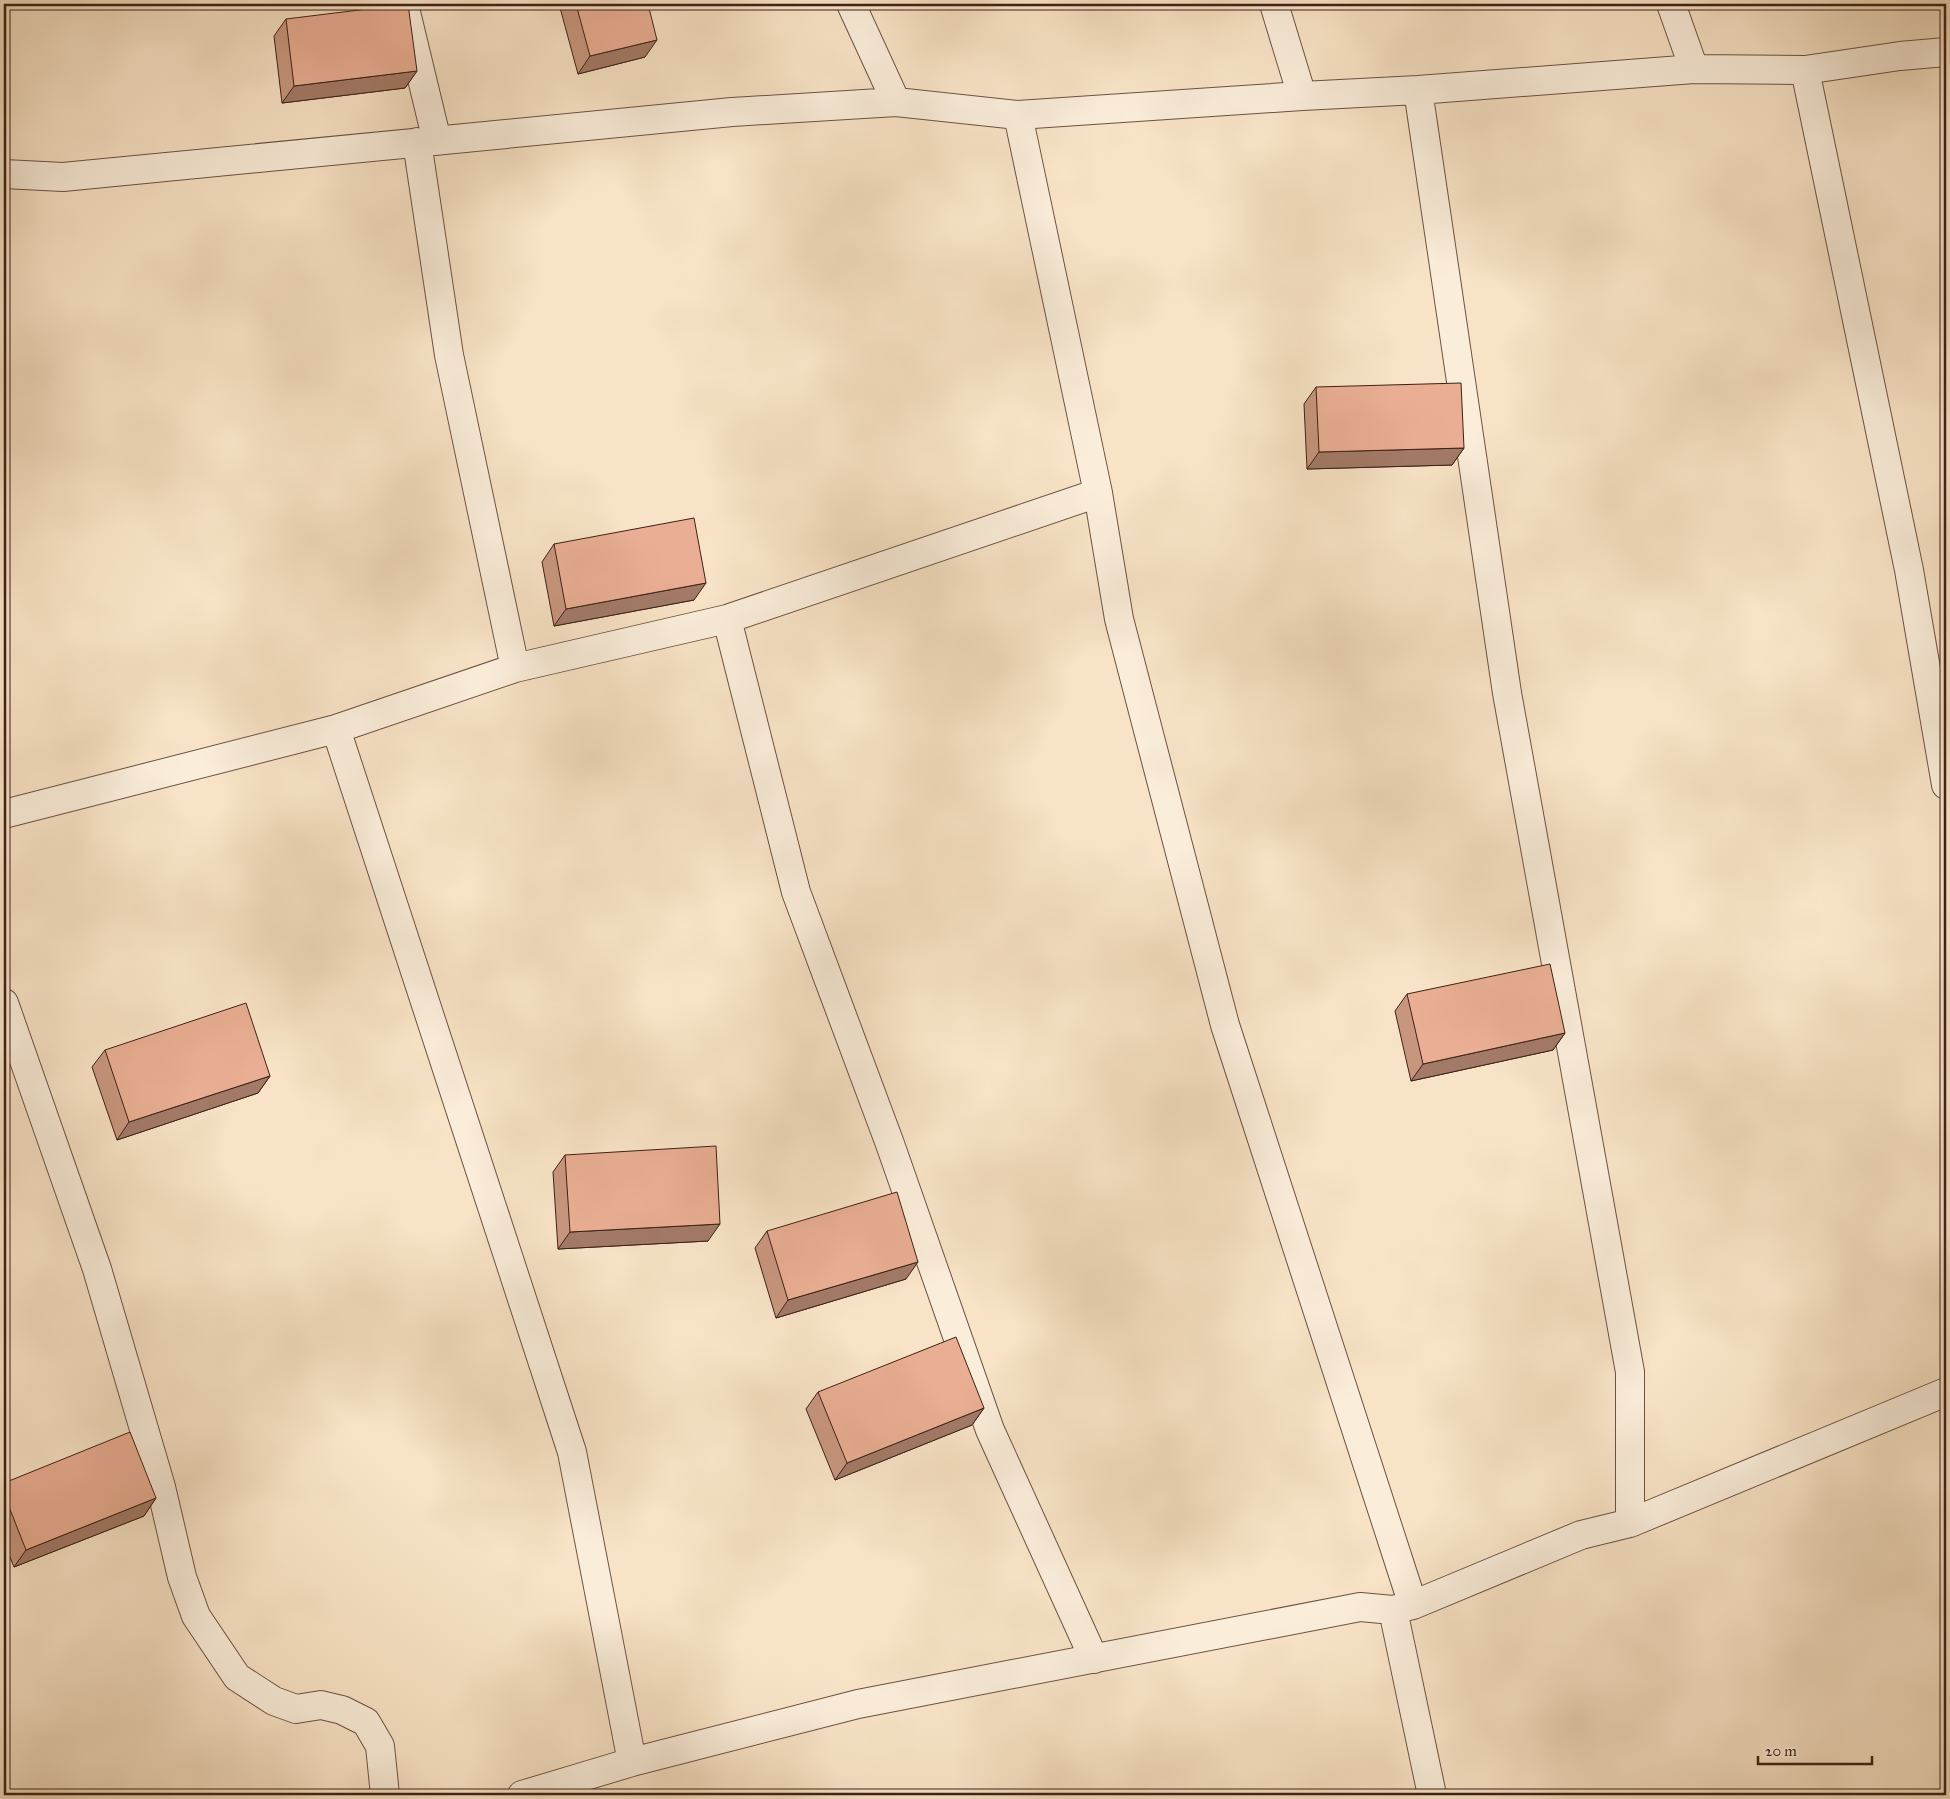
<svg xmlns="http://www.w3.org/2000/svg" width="1950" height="1799" font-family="'IM FELL Great Primer',serif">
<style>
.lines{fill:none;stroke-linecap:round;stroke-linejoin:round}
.minor-casing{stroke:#6c5242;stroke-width:30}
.minor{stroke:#faedda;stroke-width:28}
.wall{fill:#c8967e;stroke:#3e2116}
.shaded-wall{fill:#a37a67;stroke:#3e2116}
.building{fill:#e9ae93;stroke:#3e2116}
</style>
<rect width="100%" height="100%" fill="#f8e3c6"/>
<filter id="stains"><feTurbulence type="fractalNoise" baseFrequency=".004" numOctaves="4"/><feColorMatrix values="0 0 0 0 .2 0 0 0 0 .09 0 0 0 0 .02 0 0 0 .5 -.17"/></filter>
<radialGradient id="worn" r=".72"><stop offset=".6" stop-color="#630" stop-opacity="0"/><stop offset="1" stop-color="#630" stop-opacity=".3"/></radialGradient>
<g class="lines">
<defs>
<path id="minor" d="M 404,4 L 437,141
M 851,4 L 896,102
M 1274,4 L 1302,96
M 1671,4 L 1694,69
M 1805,70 L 1909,570 L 1946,785
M 1418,90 L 1507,693 L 1630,1372 L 1630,1523
M 417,142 L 449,355 L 515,668
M 4,174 L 63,177 L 732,112 L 896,102 L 1018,115 L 1302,96 L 1418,90 L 1694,69 L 1805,70 L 1900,56 L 1946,52
M 1098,493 L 1119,619 L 1225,1025 L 1413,1605
M 727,619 L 796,892 L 890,1144 L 990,1430 L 1094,1659
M 336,729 L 572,1452 L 632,1762
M 4,814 L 336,729 L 515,668 L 727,619 L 1098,493 L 1018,115
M 4,1003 L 97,1269 L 161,1487 L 182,1577 L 196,1616 L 237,1677 L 274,1701 L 296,1709 L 321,1705 L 342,1710 L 366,1722 L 380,1746 L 385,1795
M 1393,1610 L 1432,1795
M 522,1795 L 632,1762 L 858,1704 L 1360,1607 L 1393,1610 L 1413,1605 L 1581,1535 L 1630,1523 L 1946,1392"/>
</defs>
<use href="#minor" class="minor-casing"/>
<use href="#minor" class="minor"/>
</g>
<path class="wall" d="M 559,4 L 648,4 L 645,57 L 578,74 Z
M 286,19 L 417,71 L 405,88 L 282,103 L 274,36 Z
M 1316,387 L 1464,448 L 1452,465 L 1307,469 L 1304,404 Z
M 554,544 L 694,600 L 554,626 L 542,562 Z
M 1407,994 L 1565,1033 L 1553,1050 L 1411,1081 L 1395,1011 Z
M 105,1050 L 270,1076 L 258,1093 L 117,1140 L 92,1067 Z
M 565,1155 L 708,1241 L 558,1249 L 553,1172 Z
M 767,1231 L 906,1279 L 776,1318 L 755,1248 Z
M 818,1392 L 984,1408 L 972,1425 L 835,1480 L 806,1409 Z
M 4,1483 L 156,1498 L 144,1516 L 14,1567 L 4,1542 Z"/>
<path class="shaded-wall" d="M 657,40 L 645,57 L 578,74 L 590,56 Z
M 417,71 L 405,88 L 282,103 L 294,86 Z
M 1464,448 L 1452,465 L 1307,469 L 1319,452 Z
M 706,583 L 694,600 L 554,626 L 566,609 Z
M 1565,1033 L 1553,1050 L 1411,1081 L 1423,1064 Z
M 270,1076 L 258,1093 L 117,1140 L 129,1122 Z
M 720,1224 L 708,1241 L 558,1249 L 570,1232 Z
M 918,1262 L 906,1279 L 776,1318 L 788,1300 Z
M 984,1408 L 972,1425 L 835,1480 L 847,1463 Z
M 156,1498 L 144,1516 L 14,1567 L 26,1550 Z"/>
<path class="building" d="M 408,4 L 417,71 L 294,86 L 286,19 Z
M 576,4 L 648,4 L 657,40 L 590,56 Z
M 1461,383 L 1464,448 L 1319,452 L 1316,387 Z
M 694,518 L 706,583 L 566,609 L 554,544 Z
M 1550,964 L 1565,1033 L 1423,1064 L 1407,994 Z
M 246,1003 L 270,1076 L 129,1122 L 105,1050 Z
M 716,1146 L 720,1224 L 570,1232 L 565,1155 Z
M 897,1192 L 918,1262 L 788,1300 L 767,1231 Z
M 956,1337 L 984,1408 L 847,1463 L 818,1392 Z
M 130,1432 L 156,1498 L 26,1550 L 4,1494 L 4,1483 Z"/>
<rect width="1950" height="1799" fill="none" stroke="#f8e3c6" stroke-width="20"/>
<rect x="5" y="5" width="1940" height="1789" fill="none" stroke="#3e2116" stroke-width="2.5"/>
<rect x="10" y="10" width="1930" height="1779" fill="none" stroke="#3e2116"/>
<path d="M1758 1756v8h114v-8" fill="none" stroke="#3e2116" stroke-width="2.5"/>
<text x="1765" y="1756" font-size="15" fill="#3e2116" stroke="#faedda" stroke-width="4" paint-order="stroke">20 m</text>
<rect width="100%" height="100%" filter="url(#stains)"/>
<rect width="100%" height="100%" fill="url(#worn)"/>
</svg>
